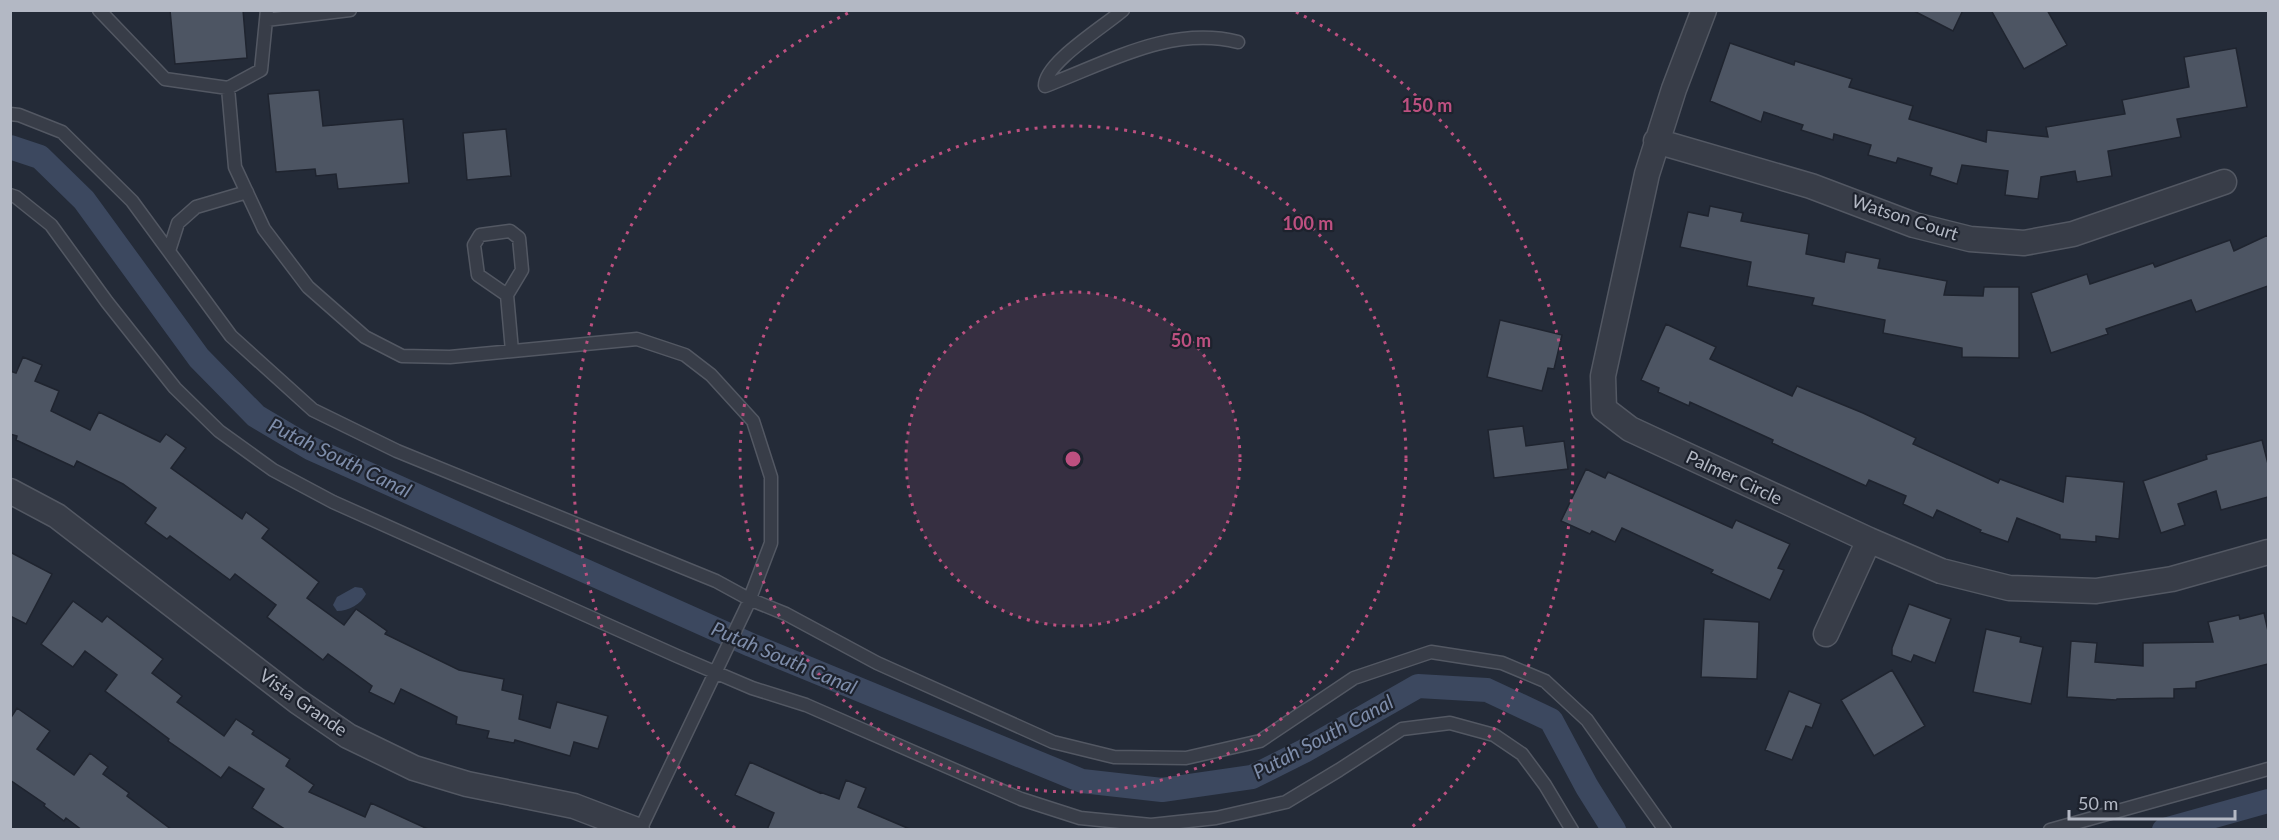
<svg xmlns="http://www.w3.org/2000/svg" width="2279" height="840" font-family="Lato,sans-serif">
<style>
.water{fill:#3c485f}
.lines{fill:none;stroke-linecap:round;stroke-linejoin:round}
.canal{stroke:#3c485f;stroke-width:24}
.building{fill:#4d5563;stroke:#1f242f;stroke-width:1.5}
.lane-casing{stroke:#535863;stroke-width:15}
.street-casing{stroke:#535863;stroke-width:27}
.lane{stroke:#383d48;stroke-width:12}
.street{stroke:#383d48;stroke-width:24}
.ring{fill:none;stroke:#bd5080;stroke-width:3;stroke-dasharray:3 6}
.labels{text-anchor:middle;stroke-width:4.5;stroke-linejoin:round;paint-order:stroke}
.street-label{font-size:18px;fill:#b3b8c4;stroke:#1d222d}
.water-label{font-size:20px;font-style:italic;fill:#7e8daa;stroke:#1d222d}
.centre{fill:#bd5080;stroke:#1d222d;stroke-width:3}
.ring-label{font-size:18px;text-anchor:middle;font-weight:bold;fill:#bd5080;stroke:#1d222d;stroke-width:4.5;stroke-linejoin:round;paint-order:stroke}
</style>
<rect width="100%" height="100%" fill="#242b38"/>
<path class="water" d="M 355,587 L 362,588 L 366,594 C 361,604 349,611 337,611 L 333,605 L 337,597 Z"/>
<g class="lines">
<path class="canal" d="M 10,147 L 40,157 L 84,200 L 199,358 L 256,416 L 310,448 L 751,645 L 1082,781 L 1162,790 L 1252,777 L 1304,751 L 1418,686 L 1487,690 L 1551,720 L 1587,787 L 1614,830
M 2164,830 L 2268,801"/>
</g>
<path class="building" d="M 170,10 L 243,10 L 247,58 L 175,64 Z
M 1912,10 L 1963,10 L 1953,31 Z
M 1991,10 L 2047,10 L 2067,45 L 2024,69 Z
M 1730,43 L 1794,65 L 1795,61 L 1852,79 L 1849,87 L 1913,106 L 1909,119 L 1986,142 L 1987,130 L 2048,137 L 2046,127 L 2125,114 L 2122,100 L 2189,87 L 2184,57 L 2236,48 L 2247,107 L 2177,119 L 2181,137 L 2108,151 L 2112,176 L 2077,182 L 2075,171 L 2041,177 L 2038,199 L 2005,195 L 2008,171 L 1962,165 L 1957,184 L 1930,175 L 1932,168 L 1898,158 L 1896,163 L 1868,155 L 1871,145 L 1834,134 L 1833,140 L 1801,130 L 1803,125 L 1764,112 L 1761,122 L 1710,101 Z
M 319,90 L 323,126 L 403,119 L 409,183 L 338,189 L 336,174 L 316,176 L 315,169 L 276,172 L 268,94 Z
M 506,129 L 511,176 L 467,180 L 463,133 Z
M 1710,206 L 1743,213 L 1741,221 L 1809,234 L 1806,254 L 1844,262 L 1846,252 L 1880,259 L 1878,268 L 1947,281 L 1944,295 L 1983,296 L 1984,287 L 2019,287 L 2019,358 L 1962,357 L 1962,348 L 1883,333 L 1885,320 L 1812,305 L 1814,298 L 1747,286 L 1751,262 L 1680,247 L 1688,212 L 1708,216 Z
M 2268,235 L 2268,286 L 2196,312 L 2191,300 L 2106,329 L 2108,334 L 2051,353 L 2031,293 L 2087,274 L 2090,284 L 2153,263 L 2155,267 L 2230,240 L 2234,251 Z
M 1500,320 L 1562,335 L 1554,369 L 1548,368 L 1542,391 L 1487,377 Z
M 1666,324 L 1716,347 L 1710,359 L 1792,396 L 1797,386 L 1863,413 L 1916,438 L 1913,444 L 1998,483 L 2000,479 L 2063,502 L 2066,476 L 2124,482 L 2119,539 L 2096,536 L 2096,542 L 2060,539 L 2060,535 L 2017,518 L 2008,542 L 1980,532 L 1981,530 L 1937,510 L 1933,518 L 1903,504 L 1906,496 L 1869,480 L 1866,486 L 1772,443 L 1773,440 L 1690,402 L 1689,406 L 1658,392 L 1659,388 L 1641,380 Z
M 23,357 L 42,365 L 35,381 L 59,391 L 51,411 L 90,430 L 99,412 L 160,442 L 166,434 L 186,448 L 171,468 L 242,519 L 246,512 L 269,529 L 262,538 L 319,582 L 307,598 L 344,625 L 356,609 L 387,631 L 385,634 L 459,670 L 504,679 L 502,690 L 523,695 L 519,719 L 550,728 L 557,702 L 608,716 L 598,749 L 574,742 L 570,756 L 515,740 L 514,743 L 487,738 L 489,731 L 456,724 L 457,717 L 401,689 L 394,704 L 369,692 L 372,686 L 328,654 L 323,660 L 267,617 L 276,605 L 235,574 L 230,580 L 170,536 L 167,539 L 145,523 L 156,508 L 123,484 L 77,461 L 74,467 L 16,440 L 17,436 L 10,434 L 10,371 L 16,373 Z
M 1523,426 L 1526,446 L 1564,441 L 1568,469 L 1494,478 L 1488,430 Z
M 2262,440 L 2268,464 L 2268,497 L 2221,510 L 2216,491 L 2178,504 L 2185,525 L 2161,533 L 2143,481 L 2207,459 L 2206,455 Z
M 1586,469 L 1605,478 L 1608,472 L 1732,528 L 1736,520 L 1790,544 L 1778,568 L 1784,570 L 1770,600 L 1711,573 L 1713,570 L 1622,528 L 1615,542 L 1592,531 L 1590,534 L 1561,521 Z
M 10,552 L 52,574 L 26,624 L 10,616 Z
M 73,601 L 102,622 L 107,616 L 163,659 L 152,673 L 182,696 L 177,702 L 224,736 L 236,719 L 254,731 L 252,734 L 290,759 L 286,766 L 314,785 L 309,792 L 365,817 L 371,803 L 430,830 L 286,830 L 252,808 L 264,789 L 229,767 L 221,778 L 168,741 L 169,739 L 105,691 L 117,675 L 85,651 L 73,667 L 41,644 Z
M 1909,604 L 1951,619 L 1935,663 L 1914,655 L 1911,662 L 1892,655 L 1892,648 Z
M 2264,613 L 2268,631 L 2268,664 L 2196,682 L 2196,688 L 2174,689 L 2174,698 L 2117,699 L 2116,700 L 2067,697 L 2071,641 L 2097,643 L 2095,662 L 2143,666 L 2143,643 L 2213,642 L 2208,622 L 2239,615 L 2240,619 Z
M 1704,619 L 1759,622 L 1757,679 L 1701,677 Z
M 1986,629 L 2021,637 L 2020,642 L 2043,647 L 2031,704 L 1973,692 Z
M 1892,670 L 1925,726 L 1874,756 L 1841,700 Z
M 1789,691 L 1821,704 L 1812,728 L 1806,726 L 1792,760 L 1765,750 Z
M 17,708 L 50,731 L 37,749 L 74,775 L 90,753 L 108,767 L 103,774 L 129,793 L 127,796 L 172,830 L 82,830 L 66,818 L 64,821 L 44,806 L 45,804 L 10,780 L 10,719 Z
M 750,762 L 820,793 L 820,792 L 839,799 L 846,780 L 866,788 L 858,807 L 912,830 L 767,830 L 774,813 L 735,795 Z"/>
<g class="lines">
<defs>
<path id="lane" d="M 99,10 L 165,79 L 228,88
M 267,10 L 261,70 L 228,88 L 235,167 L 264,229 L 308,287 L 365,337 L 402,356 L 450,357 L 637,339 L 685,355 L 711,375 L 753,421 L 771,477 L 771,543 L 747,606 L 640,830
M 1123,10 C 1105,26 1044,63 1045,86 C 1107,63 1170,25 1238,42
M 266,20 L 350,10
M 10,114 L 19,115 L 62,132 L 132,201 L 231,336 L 313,410 L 397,451 L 716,581 L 749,599 L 786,614 L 877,663 L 1053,742 L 1114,757 L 1186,758 L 1260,741 L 1354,678 L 1431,652 L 1502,663 L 1545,681 L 1587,720 L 1665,830
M 10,195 L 16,197 L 51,225 L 107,302 L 175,388 L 219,431 L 273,470 L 333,502 L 677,656 L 752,688 L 806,705 L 1021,799 L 1080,818 L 1151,825 L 1216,818 L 1286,802 L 1339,770 L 1402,729 L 1450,723 L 1494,735 L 1522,754 L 1545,785 L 1572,830
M 169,251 L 178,223 L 196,207 L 247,192
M 507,295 L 478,275 L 474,245 L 480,235 L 510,231 L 519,238 L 522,270 L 507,295 L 512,351
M 2050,830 L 2268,769"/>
<path id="street" d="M 1704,10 L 1674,89 L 1647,174 L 1603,376 L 1604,409 L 1630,429 L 1869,540 L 1941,571 L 2009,588 L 2096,591 L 2172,579 L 2268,552
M 1656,141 L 1811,186 L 1914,225 L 1970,239 L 2024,243 L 2073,234 L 2224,182
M 10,491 L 57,516 L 297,701 L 348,736 L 414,768 L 467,784 L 574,806 L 637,830
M 1826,634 L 1869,540"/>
</defs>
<use href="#lane" class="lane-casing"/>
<use href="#street" class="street-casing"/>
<use href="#lane" class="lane"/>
<use href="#street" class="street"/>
</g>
<circle cx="1073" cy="459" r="167" fill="#bd5080" fill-opacity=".12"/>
<g class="ring">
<circle cx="1073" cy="459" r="167"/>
<circle cx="1073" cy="459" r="333"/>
<path d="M735 828A500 500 0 0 1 850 12M1296 12A500 500 0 0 1 1411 828"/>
</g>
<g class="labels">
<g class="street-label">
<text transform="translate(1905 218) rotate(18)" y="6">Watson Court</text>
<text transform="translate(1734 478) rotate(25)" y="6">Palmer Circle</text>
<text transform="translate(303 703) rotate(35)" y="6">Vista Grande</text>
</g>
<g class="water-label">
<text transform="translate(340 458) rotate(26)" y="7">Putah South Canal</text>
<text transform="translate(784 658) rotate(23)" y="7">Putah South Canal</text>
<text transform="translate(1323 737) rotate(-28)" y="7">Putah South Canal</text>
</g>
</g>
<circle cx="1073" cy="459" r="9" class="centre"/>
<g class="ring-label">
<text x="1427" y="112">150 m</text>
<text x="1308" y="230">100 m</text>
<text x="1191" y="347">50 m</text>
</g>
<rect width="2279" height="840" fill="none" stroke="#b3b8c4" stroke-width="24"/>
<path d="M2069 810v9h166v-9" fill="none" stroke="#b3b8c4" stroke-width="3"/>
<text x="2078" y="810" font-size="18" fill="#b3b8c4" stroke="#1d222d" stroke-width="4.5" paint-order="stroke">50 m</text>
</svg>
